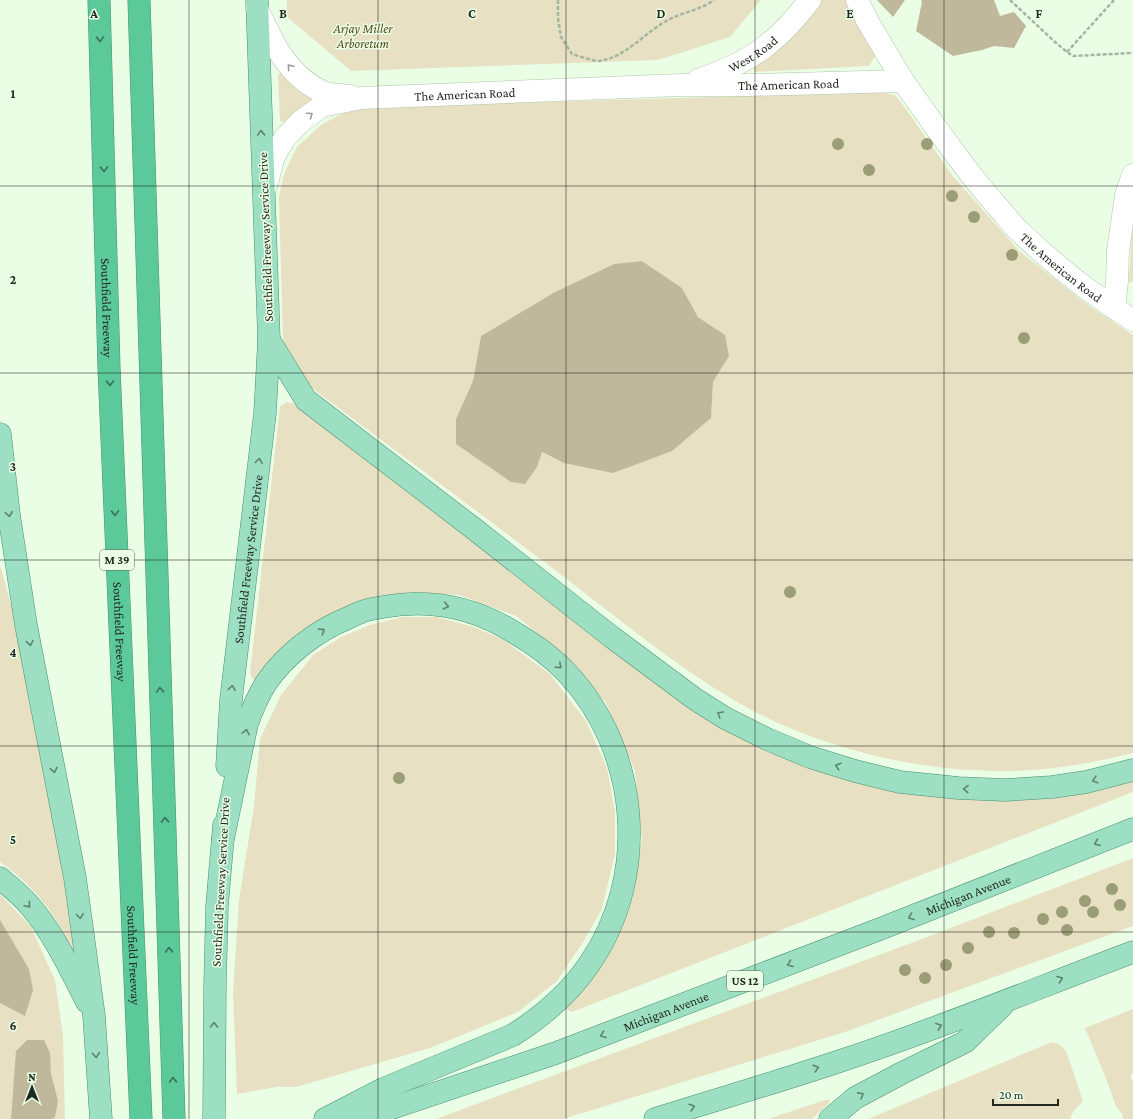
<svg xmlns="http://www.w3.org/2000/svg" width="1133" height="1119" font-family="'Crimson Pro',serif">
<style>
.green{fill:#e7e0c2;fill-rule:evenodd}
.forest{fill:#bfb89a}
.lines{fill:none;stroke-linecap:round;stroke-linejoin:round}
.minor-casing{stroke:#aec6aa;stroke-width:23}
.primary-casing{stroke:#47916f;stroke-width:23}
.motorway-casing{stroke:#47916f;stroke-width:23}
.path{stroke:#a4b5a1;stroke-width:2.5;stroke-dasharray:4 2;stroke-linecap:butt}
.minor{stroke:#fff;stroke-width:22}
.primary{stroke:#9ddfc3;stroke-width:22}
.motorway{stroke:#5cc99b;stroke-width:22}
.tree{fill:#9b9d76}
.oneway{stroke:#3b7156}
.oneway2{stroke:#9b9f9a}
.oneway3{stroke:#5e8470}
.grid{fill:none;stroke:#20291e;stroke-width:1;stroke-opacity:0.55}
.labels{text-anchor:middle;stroke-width:3;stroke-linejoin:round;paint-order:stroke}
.shield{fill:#eafee6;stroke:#5d695a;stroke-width:1}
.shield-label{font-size:12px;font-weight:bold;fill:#20291e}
.park-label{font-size:13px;font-style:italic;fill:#5a4e1b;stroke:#eafee6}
.street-label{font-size:13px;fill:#20291e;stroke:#eafee6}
.grid-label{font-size:13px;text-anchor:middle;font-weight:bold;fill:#20291e;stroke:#eafee6;stroke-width:3;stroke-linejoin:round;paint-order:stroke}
</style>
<rect width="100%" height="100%" fill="#eafee6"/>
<path class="green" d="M 287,0 L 761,0 L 730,37 L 658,60 L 351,71 L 287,17 Z
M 818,0 L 848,0 L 876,55 L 869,66 L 754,72 L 754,61 Z
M 283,72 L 314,99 L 295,113 L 285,122 L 280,121 L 278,76 L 280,73 Z
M 879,92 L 895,95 L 908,112 L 952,175 L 1019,251 L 1089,306 L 1133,335 L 1133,753 C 1100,761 1066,768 1032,770 C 947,775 863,759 785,726 C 770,719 753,712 739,703 C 678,668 624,623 568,580 C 485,517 401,455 317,392 L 299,377 L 292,366 L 283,341 L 279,197 L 284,174 L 297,147 L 321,125 L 347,111 L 368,107 ZM 642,261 L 682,288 L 698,317 L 725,335 L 729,356 L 713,382 L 711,418 L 564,463 L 541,452 L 456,419 L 473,381 L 481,336 L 555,292 L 614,264 Z
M 1133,217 L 1133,282 L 1129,282 Z
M 287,402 L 293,403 L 698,709 L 922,789 L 1133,777 L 1133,792 L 572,1012 L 562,1006 L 615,939 L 634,889 L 642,839 L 635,771 L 606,703 L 561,652 L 516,616 L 459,595 L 409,592 L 368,599 L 324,617 L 260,678 L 253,680 L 250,673 L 280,406 Z
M 0,565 L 13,612 L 61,855 L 74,953 L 72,954 C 60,917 32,884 0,862 Z
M 402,617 L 437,617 L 474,627 L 502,639 L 549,673 L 586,721 L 607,768 L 615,811 L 615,854 L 602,909 L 583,942 L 557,981 L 518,1012 L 430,1048 L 296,1087 L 277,1087 L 237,1094 L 233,993 L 239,900 L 254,806 L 260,739 L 281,695 L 313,655 L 341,637 L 370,625 Z
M 1133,858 L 1133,926 L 848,1031 L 563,1119 L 436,1119 L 914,942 Z
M 0,894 L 31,927 L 55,980 L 63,1036 L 65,1119 L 0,1119 Z
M 1133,1009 L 1133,1074 L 1130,1075 L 1133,1082 L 1133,1119 L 1123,1119 L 1122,1114 L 1116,1106 L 1105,1076 L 1085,1028 Z
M 1052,1042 L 1059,1044 L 1066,1051 L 1083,1101 L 1073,1112 L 1070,1119 L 868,1119 Z
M 825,1100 L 829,1100 L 830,1101 L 829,1103 L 812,1119 L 768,1119 Z"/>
<path class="forest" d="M 877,0 L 905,0 L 893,17 Z
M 921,0 L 994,0 L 1000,16 L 1014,12 L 1026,26 L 1014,48 L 994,46 L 982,50 L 953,56 L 916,31 L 922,2 Z
M 642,261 L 682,288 L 698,317 L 725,335 L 729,356 L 713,382 L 711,418 L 672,451 L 613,473 L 564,463 L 542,452 L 537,467 L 525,484 L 511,482 L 456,444 L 456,419 L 473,381 L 481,336 L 555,292 L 614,264 Z
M 0,920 L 29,969 L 33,990 L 25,1016 L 0,1003 Z
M 27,1040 L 44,1040 L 50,1053 L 51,1074 L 58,1101 L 55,1117 L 52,1119 L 11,1119 L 16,1051 Z"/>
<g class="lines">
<defs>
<g id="minor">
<path d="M 857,0 L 868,22 L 903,81"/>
<path d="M 257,8 C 272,41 287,76 323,92 C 331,95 342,95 350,96"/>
<path id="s1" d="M 698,80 C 720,73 749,60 767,45 C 784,32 797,16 810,0"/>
<path id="s2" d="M 266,186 L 274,156 L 285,138 L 300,122 L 322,106 L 361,98 L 680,85 L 748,85 L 903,81 C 933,123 962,166 996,205 C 1004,213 1010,223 1018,230 C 1053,264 1092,295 1133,320"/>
<path d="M 1114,308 L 1117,282 L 1118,251 L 1126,195 L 1133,175"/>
</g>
<g id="primary">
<path d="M 269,340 L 306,400 L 473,528 L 613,638 L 695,699 L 725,718 L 767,739 L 810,757 L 855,771 L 900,782 L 958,788 L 1005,790 L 1052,787 L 1086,782 L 1133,770"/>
<path d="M 0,434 L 9,515 L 26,625 L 75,878 L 82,928 L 94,1016 L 101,1119"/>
<path id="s3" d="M 227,766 L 231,700 L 265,413 L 269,340 L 257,0"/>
<path d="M 223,839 L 247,724 C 252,710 258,696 266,683 C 285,655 316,631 348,618 C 354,615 360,612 367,610 C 372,609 377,608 383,607 C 431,598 474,607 515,633 C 534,644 552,657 567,673 C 640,751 650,875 590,963 C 570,993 543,1016 513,1035 L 383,1089 L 325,1119"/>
<path d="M 0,878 C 10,887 21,895 30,906 C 54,934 70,969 87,1002"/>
<path d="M 214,1119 L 215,985 L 217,906 L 224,825"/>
<path id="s4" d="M 351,1119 L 383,1111 L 556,1053 L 880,929 L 1133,829"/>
<path d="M 655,1119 C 718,1099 781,1081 843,1060 C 941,1028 1037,988 1133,952"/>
<path d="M 830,1119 L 855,1098 L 902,1073 L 965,1042 L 1002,1006"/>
</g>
<g id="motorway">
<path id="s5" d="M 99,0 L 109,368 L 141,1119"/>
<path d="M 139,0 L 174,1119"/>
</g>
</defs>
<use href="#minor" class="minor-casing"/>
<use href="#primary" class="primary-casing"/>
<use href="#motorway" class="motorway-casing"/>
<path class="path" d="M 558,0 L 558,18 L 561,37 L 572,54 C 579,56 592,61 599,61 C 628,57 646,30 672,18 C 685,12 702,9 714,0
M 1010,0 L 1055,42 L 1067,52 L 1073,56 L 1133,53
M 1067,52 L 1114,0"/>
<use href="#minor" class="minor"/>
<use href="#primary" class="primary"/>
<use href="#motorway" class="motorway"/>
</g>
<g class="tree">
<circle cx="838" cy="144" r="6"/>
<circle cx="927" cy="144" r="6"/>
<circle cx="869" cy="170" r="6"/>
<circle cx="952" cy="196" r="6"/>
<circle cx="974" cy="217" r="6"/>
<circle cx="1012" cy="255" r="6"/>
<circle cx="1024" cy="338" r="6"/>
<circle cx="790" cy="592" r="6"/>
<circle cx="399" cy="778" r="6"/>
<circle cx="1112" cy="889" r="6"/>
<circle cx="1085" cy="901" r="6"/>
<circle cx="1120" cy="905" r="6"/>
<circle cx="1062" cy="912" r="6"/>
<circle cx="1093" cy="912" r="6"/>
<circle cx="1043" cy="919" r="6"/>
<circle cx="1067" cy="930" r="6"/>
<circle cx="989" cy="932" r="6"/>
<circle cx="1014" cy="933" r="6"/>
<circle cx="968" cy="948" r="6"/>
<circle cx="946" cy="965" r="6"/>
<circle cx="905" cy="970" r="6"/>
<circle cx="925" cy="978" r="6"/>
</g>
<defs><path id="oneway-chevron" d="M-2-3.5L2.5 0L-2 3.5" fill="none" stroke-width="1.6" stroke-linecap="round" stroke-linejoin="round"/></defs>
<g class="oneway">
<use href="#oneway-chevron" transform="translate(100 39) rotate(88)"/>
<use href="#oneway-chevron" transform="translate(104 169) rotate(88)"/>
<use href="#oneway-chevron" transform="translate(110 383) rotate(88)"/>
<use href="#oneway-chevron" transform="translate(115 513) rotate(88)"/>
<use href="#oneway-chevron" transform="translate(160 690) rotate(-92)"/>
<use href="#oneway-chevron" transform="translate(165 820) rotate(-92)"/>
<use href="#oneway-chevron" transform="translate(169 950) rotate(-92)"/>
<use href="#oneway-chevron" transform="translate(173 1080) rotate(-92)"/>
</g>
<g class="oneway2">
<use href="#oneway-chevron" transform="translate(290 67) rotate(-131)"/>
<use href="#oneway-chevron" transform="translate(310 115) rotate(-35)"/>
</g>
<g class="oneway3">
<use href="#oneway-chevron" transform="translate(261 133) rotate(-92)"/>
<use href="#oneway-chevron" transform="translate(259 461) rotate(-83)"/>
<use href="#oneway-chevron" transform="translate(9 514) rotate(83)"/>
<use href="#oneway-chevron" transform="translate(446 606) rotate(13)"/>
<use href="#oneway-chevron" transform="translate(322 631) rotate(-33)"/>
<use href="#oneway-chevron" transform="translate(30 643) rotate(79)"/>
<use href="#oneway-chevron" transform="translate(559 666) rotate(42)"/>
<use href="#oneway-chevron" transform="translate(232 688) rotate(-83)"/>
<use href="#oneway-chevron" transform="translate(720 714) rotate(-149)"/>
<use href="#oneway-chevron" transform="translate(246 732) rotate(-78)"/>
<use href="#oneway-chevron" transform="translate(838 766) rotate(-163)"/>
<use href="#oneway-chevron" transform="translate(54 770) rotate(79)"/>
<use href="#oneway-chevron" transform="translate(1095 780) rotate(165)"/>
<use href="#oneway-chevron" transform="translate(966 789) rotate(-178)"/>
<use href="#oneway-chevron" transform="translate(1097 843) rotate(158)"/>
<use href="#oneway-chevron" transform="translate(28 905) rotate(49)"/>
<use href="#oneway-chevron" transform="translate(80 916) rotate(82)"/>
<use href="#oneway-chevron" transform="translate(911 917) rotate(158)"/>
<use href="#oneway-chevron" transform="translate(790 964) rotate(159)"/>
<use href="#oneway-chevron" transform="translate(1060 979) rotate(-21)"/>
<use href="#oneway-chevron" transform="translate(214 1025) rotate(-90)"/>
<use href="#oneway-chevron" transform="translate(939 1026) rotate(-20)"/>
<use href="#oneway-chevron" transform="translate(603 1035) rotate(159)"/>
<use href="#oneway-chevron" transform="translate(96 1055) rotate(86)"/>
<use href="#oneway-chevron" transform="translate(816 1068) rotate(-17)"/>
<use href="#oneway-chevron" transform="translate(861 1095) rotate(-29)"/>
<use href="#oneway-chevron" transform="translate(692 1107) rotate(-17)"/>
</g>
<path class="grid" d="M 189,0 L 189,1119M 378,0 L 378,1119M 566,0 L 566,1119M 755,0 L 755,1119M 944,0 L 944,1119M 0,186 L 1133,186M 0,373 L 1133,373M 0,560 L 1133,560M 0,746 L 1133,746M 0,932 L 1133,932"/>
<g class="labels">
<g class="shield">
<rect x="100" y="550" width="34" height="20" rx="3"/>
<rect x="727" y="971" width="36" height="20" rx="3"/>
</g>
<g class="shield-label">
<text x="117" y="564">M 39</text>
<text x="745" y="985">US 12</text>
</g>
<g class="park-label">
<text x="363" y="33">Arjay Miller<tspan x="363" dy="15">Arboretum</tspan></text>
</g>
<g class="street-label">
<text dy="5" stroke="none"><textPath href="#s1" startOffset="61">West Road</textPath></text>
<text dy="5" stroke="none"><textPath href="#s2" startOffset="569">The American Road</textPath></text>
<text dy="5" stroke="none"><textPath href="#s2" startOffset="245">The American Road</textPath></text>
<text transform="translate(265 237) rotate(-92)" y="5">Southfield Freeway Service Drive</text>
<text dy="5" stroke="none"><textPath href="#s2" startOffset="929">The American Road</textPath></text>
<text dy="5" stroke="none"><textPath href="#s5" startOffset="308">Southfield Freeway</textPath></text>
<text dy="5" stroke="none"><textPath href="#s3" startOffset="208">Southfield Freeway Service Drive</textPath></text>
<text dy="5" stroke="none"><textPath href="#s5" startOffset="632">Southfield Freeway</textPath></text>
<text transform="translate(220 882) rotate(-87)" y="5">Southfield Freeway Service Drive</text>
<text dy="5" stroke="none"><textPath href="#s4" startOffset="657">Michigan Avenue</textPath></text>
<text dy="5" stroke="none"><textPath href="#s5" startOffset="956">Southfield Freeway</textPath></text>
<text dy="5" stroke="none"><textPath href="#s4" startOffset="333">Michigan Avenue</textPath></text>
</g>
</g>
<g class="grid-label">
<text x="94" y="18">A</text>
<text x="283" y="18">B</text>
<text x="472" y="18">C</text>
<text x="661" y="18">D</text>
<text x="850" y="18">E</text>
<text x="1039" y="18">F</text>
<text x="13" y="98">1</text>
<text x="13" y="284">2</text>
<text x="13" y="471">3</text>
<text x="13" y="657">4</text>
<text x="13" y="844">5</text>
<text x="13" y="1030">6</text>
</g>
<g transform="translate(32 1087)" stroke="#eafee6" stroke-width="3" paint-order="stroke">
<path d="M0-3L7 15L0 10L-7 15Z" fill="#20291e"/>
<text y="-6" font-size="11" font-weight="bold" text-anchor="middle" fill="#20291e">N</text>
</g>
<path d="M993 1099v6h65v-6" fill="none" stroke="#20291e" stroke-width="2"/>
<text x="999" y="1099" font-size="12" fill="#20291e" stroke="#eafee6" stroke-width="3" paint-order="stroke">20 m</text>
</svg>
